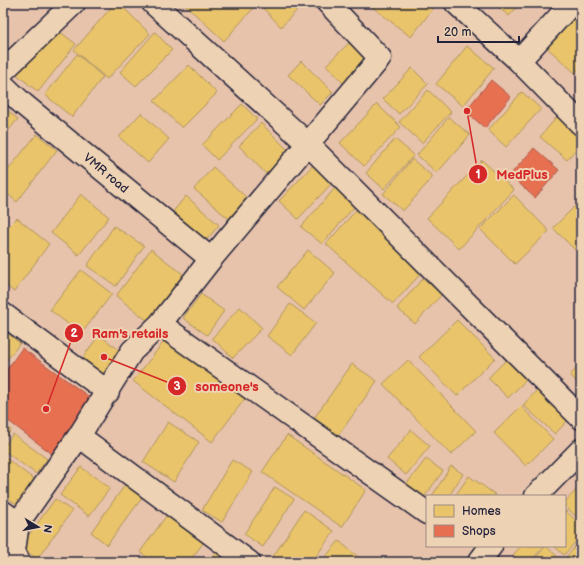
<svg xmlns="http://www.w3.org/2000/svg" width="584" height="565" font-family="'Balsamiq Sans',sans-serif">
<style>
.homes{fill:#e9c46a;stroke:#ad935c}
.shops{fill:#e76f51;stroke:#ac584a}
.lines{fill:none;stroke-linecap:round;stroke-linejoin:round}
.minor-casing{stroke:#22223b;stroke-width:25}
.major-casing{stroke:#22223b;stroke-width:25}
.minor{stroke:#eed2b4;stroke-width:22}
.major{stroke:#eed2b4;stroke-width:22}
.labels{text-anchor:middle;stroke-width:4;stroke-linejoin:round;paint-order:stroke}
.street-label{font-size:12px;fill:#22223b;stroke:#eed2b4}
.leader{fill:none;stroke:#d62828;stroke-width:1.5}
.callout-dot{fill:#d62828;stroke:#eed2b4;stroke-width:1.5}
.mark-label{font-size:12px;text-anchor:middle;font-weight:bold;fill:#fff}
.callout-label{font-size:13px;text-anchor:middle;font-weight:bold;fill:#d62828;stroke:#eed2b4;stroke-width:4;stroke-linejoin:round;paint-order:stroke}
</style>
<rect width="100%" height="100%" fill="#e8c3ac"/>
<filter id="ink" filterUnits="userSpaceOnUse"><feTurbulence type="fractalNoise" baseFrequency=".025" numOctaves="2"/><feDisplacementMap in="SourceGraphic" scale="8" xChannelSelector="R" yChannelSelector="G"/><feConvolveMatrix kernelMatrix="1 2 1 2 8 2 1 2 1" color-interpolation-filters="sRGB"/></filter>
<g filter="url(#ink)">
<path class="homes" d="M 115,3 L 119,3 L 150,34 L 107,79 L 74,50 Z
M 183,3 L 258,3 L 224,41 Z
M 262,3 L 304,3 L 281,27 L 260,5 Z
M 375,3 L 433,3 L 436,5 L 411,37 L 372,7 Z
M 493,3 L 521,3 L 509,16 Z
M 581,5 L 581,66 L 575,73 L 543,44 Z
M 55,28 L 76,44 L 38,92 L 15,73 Z
M 155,32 L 172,50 L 136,86 L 120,72 Z
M 350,42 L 369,63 L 345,85 L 326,65 Z
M 467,46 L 494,68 L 463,106 L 436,84 Z
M 77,54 L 103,77 L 72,117 L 45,95 Z
M 301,61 L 333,92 L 320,105 L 288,75 Z
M 189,65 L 217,93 L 182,128 L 154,101 Z
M 412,68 L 428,84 L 399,114 L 383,99 Z
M 428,90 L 451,112 L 422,143 L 399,122 Z
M 522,92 L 541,109 L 506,147 L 488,130 Z
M 242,104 L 257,119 L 217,160 L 202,145 Z
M 377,104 L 401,127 L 364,166 L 340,143 Z
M 3,107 L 18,119 L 3,137 Z
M 561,112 L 581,129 L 581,143 L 567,160 L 540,137 Z
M 141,113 L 169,139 L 148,163 L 119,137 Z
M 449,117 L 470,135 L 437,173 L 417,155 Z
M 261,123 L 289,151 L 266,174 L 239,146 Z
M 37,134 L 57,150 L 17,202 L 3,190 L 3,176 Z
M 395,139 L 414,155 L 384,189 L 366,173 Z
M 412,159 L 433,177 L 403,211 L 383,194 Z
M 482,160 L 514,190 L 459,249 L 427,218 Z
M 316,162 L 335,180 L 298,219 L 279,201 Z
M 213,167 L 247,198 L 229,219 L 194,189 Z
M 335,188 L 355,206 L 322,244 L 301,227 Z
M 81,194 L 109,217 L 79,255 L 51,233 Z
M 514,195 L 549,231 L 515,264 L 480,229 Z
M 186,196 L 219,225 L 203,244 L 170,215 Z
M 581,200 L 581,246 L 576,251 L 553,228 Z
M 358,208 L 425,269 L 393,304 L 326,244 Z
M 17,218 L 49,244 L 14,292 L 3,283 L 3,232 Z
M 114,226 L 144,246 L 116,286 L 87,266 Z
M 151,249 L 184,275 L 149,322 L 116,296 Z
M 308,250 L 335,273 L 304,310 L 277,287 Z
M 81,270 L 112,294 L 81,334 L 50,310 Z
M 423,278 L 442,294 L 415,324 L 397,308 Z
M 201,294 L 224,311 L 207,335 L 183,318 Z
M 290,304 L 316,323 L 292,355 L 267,336 Z
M 240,307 L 262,328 L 233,358 L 212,338 Z
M 457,320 L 495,358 L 457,396 L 419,357 Z
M 3,330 L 20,343 L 3,365 Z
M 99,335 L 126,355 L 111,380 L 81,360 Z
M 169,335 L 247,396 L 212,442 L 133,381 Z
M 508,358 L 528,378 L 508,398 L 488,378 Z
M 408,360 L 476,431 L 451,455 L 383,384 Z
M 352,364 L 377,381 L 338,436 L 314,418 Z
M 581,364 L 581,386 L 570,375 Z
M 539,388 L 570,418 L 555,434 L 523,405 Z
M 521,406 L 553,439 L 526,466 L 494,433 Z
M 168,422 L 199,442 L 174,482 L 143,462 Z
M 3,425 L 11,430 L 3,441 Z
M 411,430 L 430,446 L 406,475 L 387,459 Z
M 13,434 L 47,459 L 36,474 L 3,450 L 3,448 Z
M 287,435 L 366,490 L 342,527 L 262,472 Z
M 3,456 L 35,480 L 17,505 L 3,494 Z
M 426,459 L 443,471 L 423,499 L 405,486 Z
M 232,460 L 253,472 L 222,522 L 202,510 Z
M 451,466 L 463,474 L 449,496 L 432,496 Z
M 81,467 L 110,488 L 89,516 L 60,495 Z
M 469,476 L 496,495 L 496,496 L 455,496 Z
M 128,481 L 145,494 L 107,545 L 91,532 Z
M 275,487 L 294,499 L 263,547 L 244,534 Z
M 579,487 L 581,490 L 581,521 L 565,506 L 565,502 Z
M 55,499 L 72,511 L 37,559 L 20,547 Z
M 172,508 L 209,535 L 189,562 L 153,562 L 140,552 Z
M 304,510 L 334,531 L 312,562 L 278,562 L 272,558 Z
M 565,510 L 581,525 L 581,536 L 564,555 L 554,546 L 565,546 Z
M 581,540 L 581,562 L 571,562 L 566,557 Z
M 339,541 L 363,561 L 362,562 L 321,562 Z
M 521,546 L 544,546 L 530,562 L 520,562 L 513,555 Z
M 546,546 L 562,561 L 561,562 L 535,562 L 533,561 Z
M 218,550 L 233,562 L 209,562 Z"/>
<path class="shops" d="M 491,80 L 511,97 L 485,128 L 465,111 Z
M 534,148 L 559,170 L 535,198 L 510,175 Z
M 22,348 L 95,401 L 55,456 L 3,417 L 3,375 Z"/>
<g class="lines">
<defs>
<path id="minor" d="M 153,3 L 308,144 L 581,418
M 456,3 L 519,61 L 581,124
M 519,61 L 572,3
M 3,71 L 74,3
M 3,85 L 23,104 L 211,259
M 3,314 L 108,392
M 160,324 L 427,513
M 79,436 L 249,562
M 3,512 L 18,523 L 14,551 L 19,562
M 18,523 L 79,436 L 132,351 L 160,324 L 211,259 L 380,58 L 328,3"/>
<path id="major" d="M 536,496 L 581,450
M 479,562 L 491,546"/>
</defs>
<use href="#minor" class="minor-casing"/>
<use href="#major" class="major-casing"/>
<use href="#minor" class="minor"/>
<use href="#major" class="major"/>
</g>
</g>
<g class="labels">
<g class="street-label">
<text transform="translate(106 173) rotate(40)" y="4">VMR road</text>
</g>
</g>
<path class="leader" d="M467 111L478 174M46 409L74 333M104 357L177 386"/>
<g class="callout-dot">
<circle cx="467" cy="111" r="4"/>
<circle cx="46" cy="409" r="4"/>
<circle cx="104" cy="357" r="4"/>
<circle cx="478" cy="174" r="10"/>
<circle cx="74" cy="333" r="10"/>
<circle cx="177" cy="386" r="10"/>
</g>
<g class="mark-label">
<text x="478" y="178">1</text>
<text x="74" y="337">2</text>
<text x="177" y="390">3</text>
</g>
<g class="callout-label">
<text x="522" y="179">MedPlus</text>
<text x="130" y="338">Ram's retails</text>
<text x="227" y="391">someone's</text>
</g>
<rect width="584" height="565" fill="none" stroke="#eed2b4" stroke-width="16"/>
<rect x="8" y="8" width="568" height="549" fill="none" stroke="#22223b" stroke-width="1.5" filter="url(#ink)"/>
<rect x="426" y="495" width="140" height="52" fill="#eed2b4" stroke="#9c8c84"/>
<rect x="434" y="505" width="20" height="12" fill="#e9c46a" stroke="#9c8c84"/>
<text x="462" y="515" font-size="12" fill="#22223b">Homes</text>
<rect x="434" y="525" width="20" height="12" fill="#e76f51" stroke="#9c8c84"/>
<text x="462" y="535" font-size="12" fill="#22223b">Shops</text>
<g transform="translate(38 527) rotate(100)" stroke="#eed2b4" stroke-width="3" paint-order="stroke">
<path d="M0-3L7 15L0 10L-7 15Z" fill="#22223b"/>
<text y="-6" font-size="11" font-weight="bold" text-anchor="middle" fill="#22223b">N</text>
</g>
<path d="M438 36v6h81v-6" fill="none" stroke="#22223b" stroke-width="2"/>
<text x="444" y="36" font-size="12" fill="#22223b" stroke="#eed2b4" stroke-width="3" paint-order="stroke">20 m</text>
</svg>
